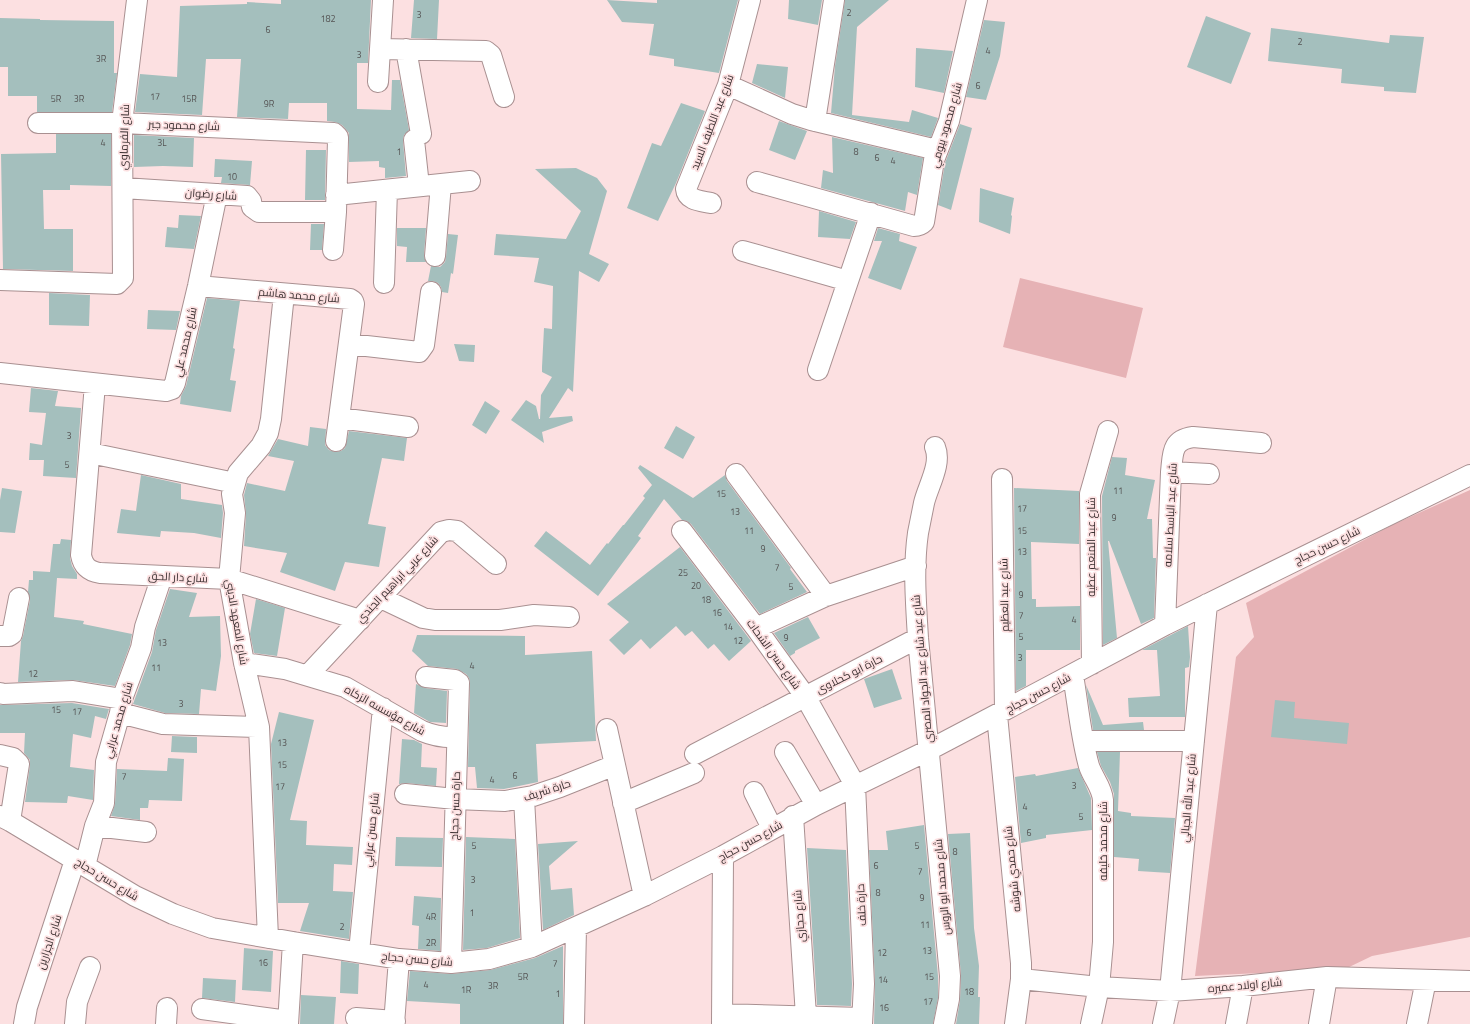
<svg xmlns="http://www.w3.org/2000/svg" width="1470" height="1024" font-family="'Titillium Web',Cairo,sans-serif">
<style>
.green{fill:#e6b2b5}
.building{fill:#a4bfbd}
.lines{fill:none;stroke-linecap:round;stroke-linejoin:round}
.minor-casing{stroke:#a99091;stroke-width:22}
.minor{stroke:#fff;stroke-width:20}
.labels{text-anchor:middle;stroke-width:3.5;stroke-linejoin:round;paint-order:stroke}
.number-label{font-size:9px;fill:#555454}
.street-label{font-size:11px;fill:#3b3031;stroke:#fce0e1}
</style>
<rect width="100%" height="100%" fill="#fce0e1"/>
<path class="green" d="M 1020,278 L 1143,308 L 1126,378 L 1003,347 Z
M 1470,490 L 1470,937 L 1372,956 L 1345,969 L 1195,976 L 1236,657 L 1254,637 L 1246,603 L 1392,525 Z"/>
<path class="building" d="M 281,0 L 371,0 L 368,63 L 357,63 L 357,109 L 391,110 L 392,80 L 400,80 L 409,130 L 404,135 L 403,141 L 406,176 L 385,178 L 385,168 L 379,167 L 379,161 L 349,162 L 349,133 L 342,125 L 335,122 L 327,121 L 327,103 L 289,103 L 288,119 L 237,117 L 241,59 L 206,59 L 202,115 L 135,112 L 140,74 L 177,77 L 180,6 L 247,4 L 247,2 L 281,4 Z
M 414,0 L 439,0 L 437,39 L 411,38 Z
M 607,0 L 657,3 L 657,0 L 738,0 L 719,73 L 674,66 L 674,59 L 649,55 L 654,24 L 622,22 Z
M 789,0 L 822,0 L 818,25 L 788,19 Z
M 845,0 L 889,0 L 857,27 L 852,115 L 909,122 L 912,110 L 938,118 L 931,137 L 831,113 L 835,66 Z
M 1206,16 L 1251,33 L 1231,84 L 1187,67 Z
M 0,18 L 40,19 L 40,20 L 114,21 L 114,73 L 117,73 L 112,112 L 37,112 L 37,96 L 8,96 L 8,67 L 0,67 Z
M 984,20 L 1005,22 L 1000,56 L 986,100 L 966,97 Z
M 1271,28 L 1389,43 L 1390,35 L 1424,37 L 1416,93 L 1384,91 L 1384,87 L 1341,83 L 1342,69 L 1268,61 Z
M 916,48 L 953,51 L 944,93 L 915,87 Z
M 757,64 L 788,67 L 785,98 L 752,83 Z
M 681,103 L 705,111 L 676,183 L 658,221 L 627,208 L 652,143 L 661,146 Z
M 779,121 L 807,131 L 795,160 L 769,150 Z
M 960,124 L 972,128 L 951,210 L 938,205 L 945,163 Z
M 56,134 L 111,134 L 111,186 L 70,185 L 70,190 L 43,190 L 44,229 L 73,229 L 73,271 L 3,269 L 1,154 L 56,153 Z
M 134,135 L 194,138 L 193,167 L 163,166 L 134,167 Z
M 832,137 L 923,158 L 917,195 L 908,192 L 905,211 L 821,188 L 823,170 L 833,173 Z
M 306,150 L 326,150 L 325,200 L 305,200 Z
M 215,159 L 252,161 L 250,185 L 221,183 L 222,177 L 214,177 Z
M 576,168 L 597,178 L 607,191 L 589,254 L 609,264 L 599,282 L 579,271 L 573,392 L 568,388 L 549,418 L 572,416 L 573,421 L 542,432 L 544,443 L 511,420 L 526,400 L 536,406 L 539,419 L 540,419 L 541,395 L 552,377 L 542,372 L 542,367 L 544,328 L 552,329 L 553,286 L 534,282 L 539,258 L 494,255 L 496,234 L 566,239 L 581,211 L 535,169 Z
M 980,188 L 1014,198 L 1011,215 L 1012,216 L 1010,234 L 979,222 Z
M 819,211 L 856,222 L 850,239 L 818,237 Z
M 179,215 L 201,216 L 194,249 L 165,247 L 167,227 L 178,228 Z
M 311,224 L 324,224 L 322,250 L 310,250 Z
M 397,228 L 426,228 L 424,255 L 426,262 L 406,262 L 407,247 L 397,246 Z
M 878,228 L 900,234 L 899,241 L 917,247 L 901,290 L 868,278 L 882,241 L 874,241 Z
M 448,234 L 458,235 L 453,274 L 451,273 L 448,293 L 442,292 L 441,287 L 438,283 L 433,281 L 428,281 L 431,266 L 440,267 L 445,262 L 446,257 Z
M 49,293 L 90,295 L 89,326 L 49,325 Z
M 207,298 L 240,301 L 233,348 L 235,349 L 230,380 L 236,381 L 231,412 L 180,404 L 181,396 L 186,386 Z
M 148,310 L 180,311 L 176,330 L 147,329 Z
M 454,344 L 475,345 L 474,362 L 459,361 Z
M 31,388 L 58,391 L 55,406 L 81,408 L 76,478 L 43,476 L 44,460 L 29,460 L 30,443 L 42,445 L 46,413 L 29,412 Z
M 485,401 L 500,411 L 486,434 L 472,425 Z
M 676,426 L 695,437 L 683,459 L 664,448 Z
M 310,427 L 326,429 L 325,445 L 329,450 L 335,452 L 341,451 L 345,448 L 349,431 L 407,438 L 404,461 L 382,458 L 368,524 L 386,527 L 379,567 L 345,562 L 335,591 L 280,572 L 287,553 L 244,546 L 246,514 L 244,495 L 247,483 L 285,491 L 294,461 L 268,456 L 278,439 L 308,446 Z
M 1112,457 L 1127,458 L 1125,475 L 1155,480 L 1147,519 L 1152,519 L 1153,558 L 1156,558 L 1154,618 L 1141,624 L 1109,541 L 1108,541 L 1117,638 L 1103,645 L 1102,496 Z
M 640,465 L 693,498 L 725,475 L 727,481 L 791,568 L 790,569 L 807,592 L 760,614 L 691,524 L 687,521 L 682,520 L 664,499 L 638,536 L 641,538 L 598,596 L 534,546 L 546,531 L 590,565 L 607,543 L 608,544 L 623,525 L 624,525 L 645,498 L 643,496 L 652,485 L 638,468 Z
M 141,475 L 181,484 L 181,499 L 222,505 L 223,513 L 221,538 L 194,533 L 161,531 L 160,537 L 117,533 L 121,509 L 136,511 Z
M 2,488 L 22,491 L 15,533 L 0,532 L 0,500 Z
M 1014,488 L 1079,491 L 1079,544 L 1031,542 L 1032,599 L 1036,599 L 1036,607 L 1080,606 L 1080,650 L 1026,650 L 1026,686 L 1016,691 Z
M 61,539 L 71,540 L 70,558 L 72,566 L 77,574 L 77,579 L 57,578 L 54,617 L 84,621 L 83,624 L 132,634 L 130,645 L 115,686 L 73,680 L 18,682 L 21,641 L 23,636 L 30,600 L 28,592 L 29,580 L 33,580 L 33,571 L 50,572 L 53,544 L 60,544 Z
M 680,547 L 751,641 L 729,661 L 714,644 L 708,649 L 692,631 L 685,636 L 676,626 L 650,649 L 641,639 L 624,655 L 609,640 L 629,622 L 607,604 Z
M 170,589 L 197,593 L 189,617 L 220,616 L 221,656 L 216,691 L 201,689 L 199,714 L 165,713 L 133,704 L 152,652 L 156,630 Z
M 256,599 L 285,608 L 277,656 L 254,653 L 250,634 Z
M 808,617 L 820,638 L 795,651 L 795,653 L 790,656 L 774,633 Z
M 1188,626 L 1190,657 L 1189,667 L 1185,668 L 1185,717 L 1129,717 L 1128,698 L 1160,696 L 1157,650 L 1142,650 Z
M 417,635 L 525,636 L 525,655 L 592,651 L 596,741 L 536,744 L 538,782 L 504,789 L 477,788 L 475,767 L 468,767 L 470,683 L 469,678 L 466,674 L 457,669 L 428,666 L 412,651 Z
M 892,669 L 902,699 L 874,708 L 864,679 Z
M 416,684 L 425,688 L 447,691 L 446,723 L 430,722 L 414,713 Z
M 1086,685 L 1103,725 L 1143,722 L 1144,730 L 1093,730 Z
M 1275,700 L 1295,702 L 1294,718 L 1349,723 L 1347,744 L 1271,737 Z
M 72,703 L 109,709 L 106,719 L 95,716 L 91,738 L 73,734 L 70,767 L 94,770 L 93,800 L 68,796 L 67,803 L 25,802 L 30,765 L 30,760 L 24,753 L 25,733 L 0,733 L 0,705 Z
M 279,712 L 314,720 L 290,820 L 307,821 L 306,845 L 353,847 L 352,865 L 334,864 L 333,891 L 353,892 L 349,939 L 300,931 L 309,903 L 278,903 L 271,744 Z
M 172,736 L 197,737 L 197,753 L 171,752 Z
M 402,739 L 414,740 L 422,744 L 421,767 L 437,768 L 436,786 L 406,783 L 399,784 Z
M 1097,752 L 1120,752 L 1118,811 L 1131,813 L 1131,816 L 1175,818 L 1170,873 L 1138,871 L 1139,859 L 1114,857 L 1114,794 L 1110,782 L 1101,766 Z
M 168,758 L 184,759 L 182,801 L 149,800 L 148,808 L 140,808 L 140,820 L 111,816 L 115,804 L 117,769 L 167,771 Z
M 1078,768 L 1091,798 L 1092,830 L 1046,835 L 1046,838 L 1021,843 L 1015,777 L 1035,774 L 1036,776 Z
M 924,825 L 938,976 L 938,998 L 933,1024 L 874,1024 L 875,983 L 869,850 L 888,850 L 886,831 Z
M 970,833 L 974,928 L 979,966 L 978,997 L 980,997 L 979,1024 L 956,1024 L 960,1000 L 961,975 L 948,834 Z
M 396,837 L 443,838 L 442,867 L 395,866 Z
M 466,837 L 515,839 L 520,938 L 487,948 L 463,950 Z
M 578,841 L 549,866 L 551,890 L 572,888 L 574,915 L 543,930 L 538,844 Z
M 807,848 L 846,850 L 852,984 L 851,1006 L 817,1005 Z
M 414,896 L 441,898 L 440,951 L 418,949 L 419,926 L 412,925 Z
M 563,946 L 563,1024 L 460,1024 L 460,1004 L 407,1001 L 410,971 L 451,974 L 490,970 L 535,958 Z
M 244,948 L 273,951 L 271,992 L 242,990 Z
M 341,961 L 359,964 L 358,994 L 340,993 Z
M 203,978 L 236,980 L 235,1002 L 202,998 Z
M 301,995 L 336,997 L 334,1024 L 300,1024 Z"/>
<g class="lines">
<defs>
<path id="minor" d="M 380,49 L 486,51 L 491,55 L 504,97
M 406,49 L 421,134
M 378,82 L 383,0
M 728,85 L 792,114 L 811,120 L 937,150
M 815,121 L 834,0
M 38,123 L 122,123 L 334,133 L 338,137 L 338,140 L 336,212 L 333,250
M 414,140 L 419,186
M 757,182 L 914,226 C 919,226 921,225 924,222 L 934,160 L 949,121 L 977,0
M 123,188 L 247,196 L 251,201 L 252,207 L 259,212 L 336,212
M 336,195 L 470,181
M 711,203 C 702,201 687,201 686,189 L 728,85 L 750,0
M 743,251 L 848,281
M 435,256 L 441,184
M 0,280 L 117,284 L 123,278 L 122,123 L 137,0
M 384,283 L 387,190
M 198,286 L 350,299 L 353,301 L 354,304 L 336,441
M 349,344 L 419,352 L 424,345 L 431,292
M 818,370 L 871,213
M 0,373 L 166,391 L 172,389 L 175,383 L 198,286 L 217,194
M 95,384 L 81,555 C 83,566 88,571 100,573 L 229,579 L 360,620
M 339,418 L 408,427
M 935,447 C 942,464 928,486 924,503 C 922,513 920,523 918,533 C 913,568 916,604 918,638 L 950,976 L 949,999 L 944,1024
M 90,453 L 235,483
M 1171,472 L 1209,474
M 736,474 L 826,596
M 1002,479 L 1005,710
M 682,531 L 756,628 L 805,696 L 855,785 L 864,984 L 862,1024
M 381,598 L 423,618 L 435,620 L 500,620 L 534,615 L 569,617
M 1165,625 L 1171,472 C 1173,454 1171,440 1193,437 L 1261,443
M 756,628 L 826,596 L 916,566
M 0,636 L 9,636 L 12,634 L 19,598
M 244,663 L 285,669 L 345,687 L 422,731 C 434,736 444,738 457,737
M 1092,664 L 1090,494 L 1108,431
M 308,675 L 441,532 L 449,530 L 457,531 L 496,564
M 1073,675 C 1078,705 1081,737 1089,766 C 1093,778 1102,787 1103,800 L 1103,942 L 1099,987 L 1091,1024
M 426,677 L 455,680 L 459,683 L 451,963
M 0,693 L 3,694 L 73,691 L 122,699
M 120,713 L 163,724 L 259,727
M 997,715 L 1021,963 L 1021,979 L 1015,1024
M 607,729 L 644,896
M 1084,741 L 1194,741
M 785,752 L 816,805
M 695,754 L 918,638
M 0,755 L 13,758 L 19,764 L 10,821
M 754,792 L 772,828
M 405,794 L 455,799 L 505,801 L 533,796 L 560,787 L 615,765
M 524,798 L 532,947
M 623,803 L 694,773
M 0,816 L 10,821 L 135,896 L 173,914 L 212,928 L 293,942 L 399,959 L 451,963 L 489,959 L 532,947 L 644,896 L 723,856 L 816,805 L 929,750 L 1005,710 L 1165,625 L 1470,475
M 793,816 L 806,1016
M 95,826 L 146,832
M 85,866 L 95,826 L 104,803 L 106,762 L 120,713 L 122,699 L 141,648 L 145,627 L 162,576
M 268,938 L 259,727 L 244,663 L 229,579 L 235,513 L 232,494 L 238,473 L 261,446 L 268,433 L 271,419 L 284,294
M 359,952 L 383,708
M 1021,979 L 1099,987 L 1170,991 L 1243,986 L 1327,977 L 1470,981
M 202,1009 L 288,1021
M 722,1014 L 862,1018
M 356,1018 L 395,1021
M 24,1024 L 27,1007 L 75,860
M 75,1024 L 77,1002 L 90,967
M 166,1024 L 167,1008
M 288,1024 L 293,942
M 394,1024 L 399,959
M 574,1024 L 576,928
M 722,1024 L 723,856
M 1163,1024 L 1170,991 L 1207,604
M 1236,1024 L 1243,986
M 1319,1024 L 1327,977
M 1417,1024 L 1426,980"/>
</defs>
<use href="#minor" class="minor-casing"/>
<use href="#minor" class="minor"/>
</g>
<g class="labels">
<g class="number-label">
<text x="849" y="16">2</text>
<text x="419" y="18">3</text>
<text x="328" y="22">182</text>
<text x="268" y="33">6</text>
<text x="1300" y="45">2</text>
<text x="988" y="54">4</text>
<text x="359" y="58">3</text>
<text x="101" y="62">3R</text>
<text x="978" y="89">6</text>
<text x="155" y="100">17</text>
<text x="56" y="102">5R</text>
<text x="79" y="102">3R</text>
<text x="189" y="102">15R</text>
<text x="269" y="107">9R</text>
<text x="103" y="146">4</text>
<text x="162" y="146">3L</text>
<text x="399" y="155">1</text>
<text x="856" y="155">8</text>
<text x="877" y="161">6</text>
<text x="893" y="164">4</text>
<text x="232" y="180">10</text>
<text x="69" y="439">3</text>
<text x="67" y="468">5</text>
<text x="1118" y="494">11</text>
<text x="721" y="497">15</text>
<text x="1022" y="512">17</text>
<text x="735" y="515">13</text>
<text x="1114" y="521">9</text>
<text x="749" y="534">11</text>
<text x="1022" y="534">15</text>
<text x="763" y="552">9</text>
<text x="1022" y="555">13</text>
<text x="777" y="571">7</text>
<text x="683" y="576">25</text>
<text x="696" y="589">20</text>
<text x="791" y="590">5</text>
<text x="1021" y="598">9</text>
<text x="706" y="603">18</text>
<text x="717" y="616">16</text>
<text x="1021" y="619">7</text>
<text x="1074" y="623">4</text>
<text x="728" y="630">14</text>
<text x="1021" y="640">5</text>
<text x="786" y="641">9</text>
<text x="738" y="644">12</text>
<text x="162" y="646">13</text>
<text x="1020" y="661">3</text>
<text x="472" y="669">4</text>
<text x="156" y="671">11</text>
<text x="33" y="677">12</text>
<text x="181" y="707">3</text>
<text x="56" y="713">15</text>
<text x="77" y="715">17</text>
<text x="282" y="746">13</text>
<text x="282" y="768">15</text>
<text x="515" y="779">6</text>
<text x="124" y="780">7</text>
<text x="492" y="783">4</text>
<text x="1074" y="789">3</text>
<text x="280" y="790">17</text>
<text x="1025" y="810">4</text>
<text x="1081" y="820">5</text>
<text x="1029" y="836">6</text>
<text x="474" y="849">5</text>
<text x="917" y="849">5</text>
<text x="955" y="855">8</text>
<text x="876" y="869">6</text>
<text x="920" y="875">7</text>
<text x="473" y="883">3</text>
<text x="878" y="896">8</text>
<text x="922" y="901">9</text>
<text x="472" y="916">1</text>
<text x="431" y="920">4R</text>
<text x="925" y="928">11</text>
<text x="342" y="930">2</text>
<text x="431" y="946">2R</text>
<text x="927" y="954">13</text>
<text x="882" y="956">12</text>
<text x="263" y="966">16</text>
<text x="555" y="967">7</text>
<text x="523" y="980">5R</text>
<text x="929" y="980">15</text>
<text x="883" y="983">14</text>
<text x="426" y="988">4</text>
<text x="493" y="989">3R</text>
<text x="466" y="993">1R</text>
<text x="969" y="995">18</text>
<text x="558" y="997">1</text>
<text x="928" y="1005">17</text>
<text x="884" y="1011">16</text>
</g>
<g class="street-label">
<text transform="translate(712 122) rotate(-69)" y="4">شارع عبد اللطيف السيد</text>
<text transform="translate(184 125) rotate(2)" y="4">شارع محمود جبر</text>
<text transform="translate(946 125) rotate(-74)" y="4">شارع محمود بيومي</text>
<text transform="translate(124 137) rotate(-88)" y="4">شارع الفرماوي</text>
<text transform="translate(211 194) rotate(4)" y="4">شارع رضوان</text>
<text transform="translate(299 295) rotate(5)" y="4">شارع محمد هاشم</text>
<text transform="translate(185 342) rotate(-77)" y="4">شارع محمد علي</text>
<text transform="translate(1170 515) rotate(-87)" y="4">شارع عبد الباسط سلامه</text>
<text transform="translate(1327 545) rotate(-26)" y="4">شارع حسن حجاج</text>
<text transform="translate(1091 547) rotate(-90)" y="4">شارع عبد المنعم عطيه</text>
<text transform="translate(178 577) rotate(3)" y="4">شارع دار الحق</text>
<text transform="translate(397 579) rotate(-47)" y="4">شارع عربي ابراهيم الجندي</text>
<text transform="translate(1004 595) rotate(-91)" y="4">شارع عبد العظيم</text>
<text transform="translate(237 622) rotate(80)" y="4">شارع المعهد الديني</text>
<text transform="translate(774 654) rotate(54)" y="4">شارع حسن الشحات</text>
<text transform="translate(922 669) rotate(-95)" y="4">شارع عبد شارع عبد الجواد المصري</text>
<text transform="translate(849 674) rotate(-27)" y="4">حارة ابو كحلاوى</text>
<text transform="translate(1038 693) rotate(-28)" y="4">شارع حسن حجاج</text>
<text transform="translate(385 710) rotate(29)" y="4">شارع مؤسسه الزكاه</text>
<text transform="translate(118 720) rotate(-74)" y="4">شارع محمد عرابي</text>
<text transform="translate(547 790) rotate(-18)" y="4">حارة شريف</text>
<text transform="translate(1188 798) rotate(-85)" y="4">شارع عبد الله الجبالي</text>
<text transform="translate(455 806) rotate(-88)" y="4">حارة حسن حجاج</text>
<text transform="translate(371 830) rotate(-84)" y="4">شارع حسن عرابي</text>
<text transform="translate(750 841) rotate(-29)" y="4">شارع حسن حجاج</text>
<text transform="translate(1103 841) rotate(-90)" y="4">شارع محمد خليفه</text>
<text transform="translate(1012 869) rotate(-96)" y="4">شارع حمدي شوشه</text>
<text transform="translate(107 879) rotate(31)" y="4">شارع حسن حجاج</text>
<text transform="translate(942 887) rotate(-95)" y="4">شارع محمد ابو الروس</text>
<text transform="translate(861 905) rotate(-93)" y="4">حارة خلف</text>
<text transform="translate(799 916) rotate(-94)" y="4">شارع حجازي</text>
<text transform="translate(49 942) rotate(-72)" y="4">شارع الجزارين</text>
<text transform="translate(417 959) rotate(5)" y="4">شارع حسن حجاج</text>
<text transform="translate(1245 985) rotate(-5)" y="4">شارع اولاد عميره</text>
</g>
</g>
</svg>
